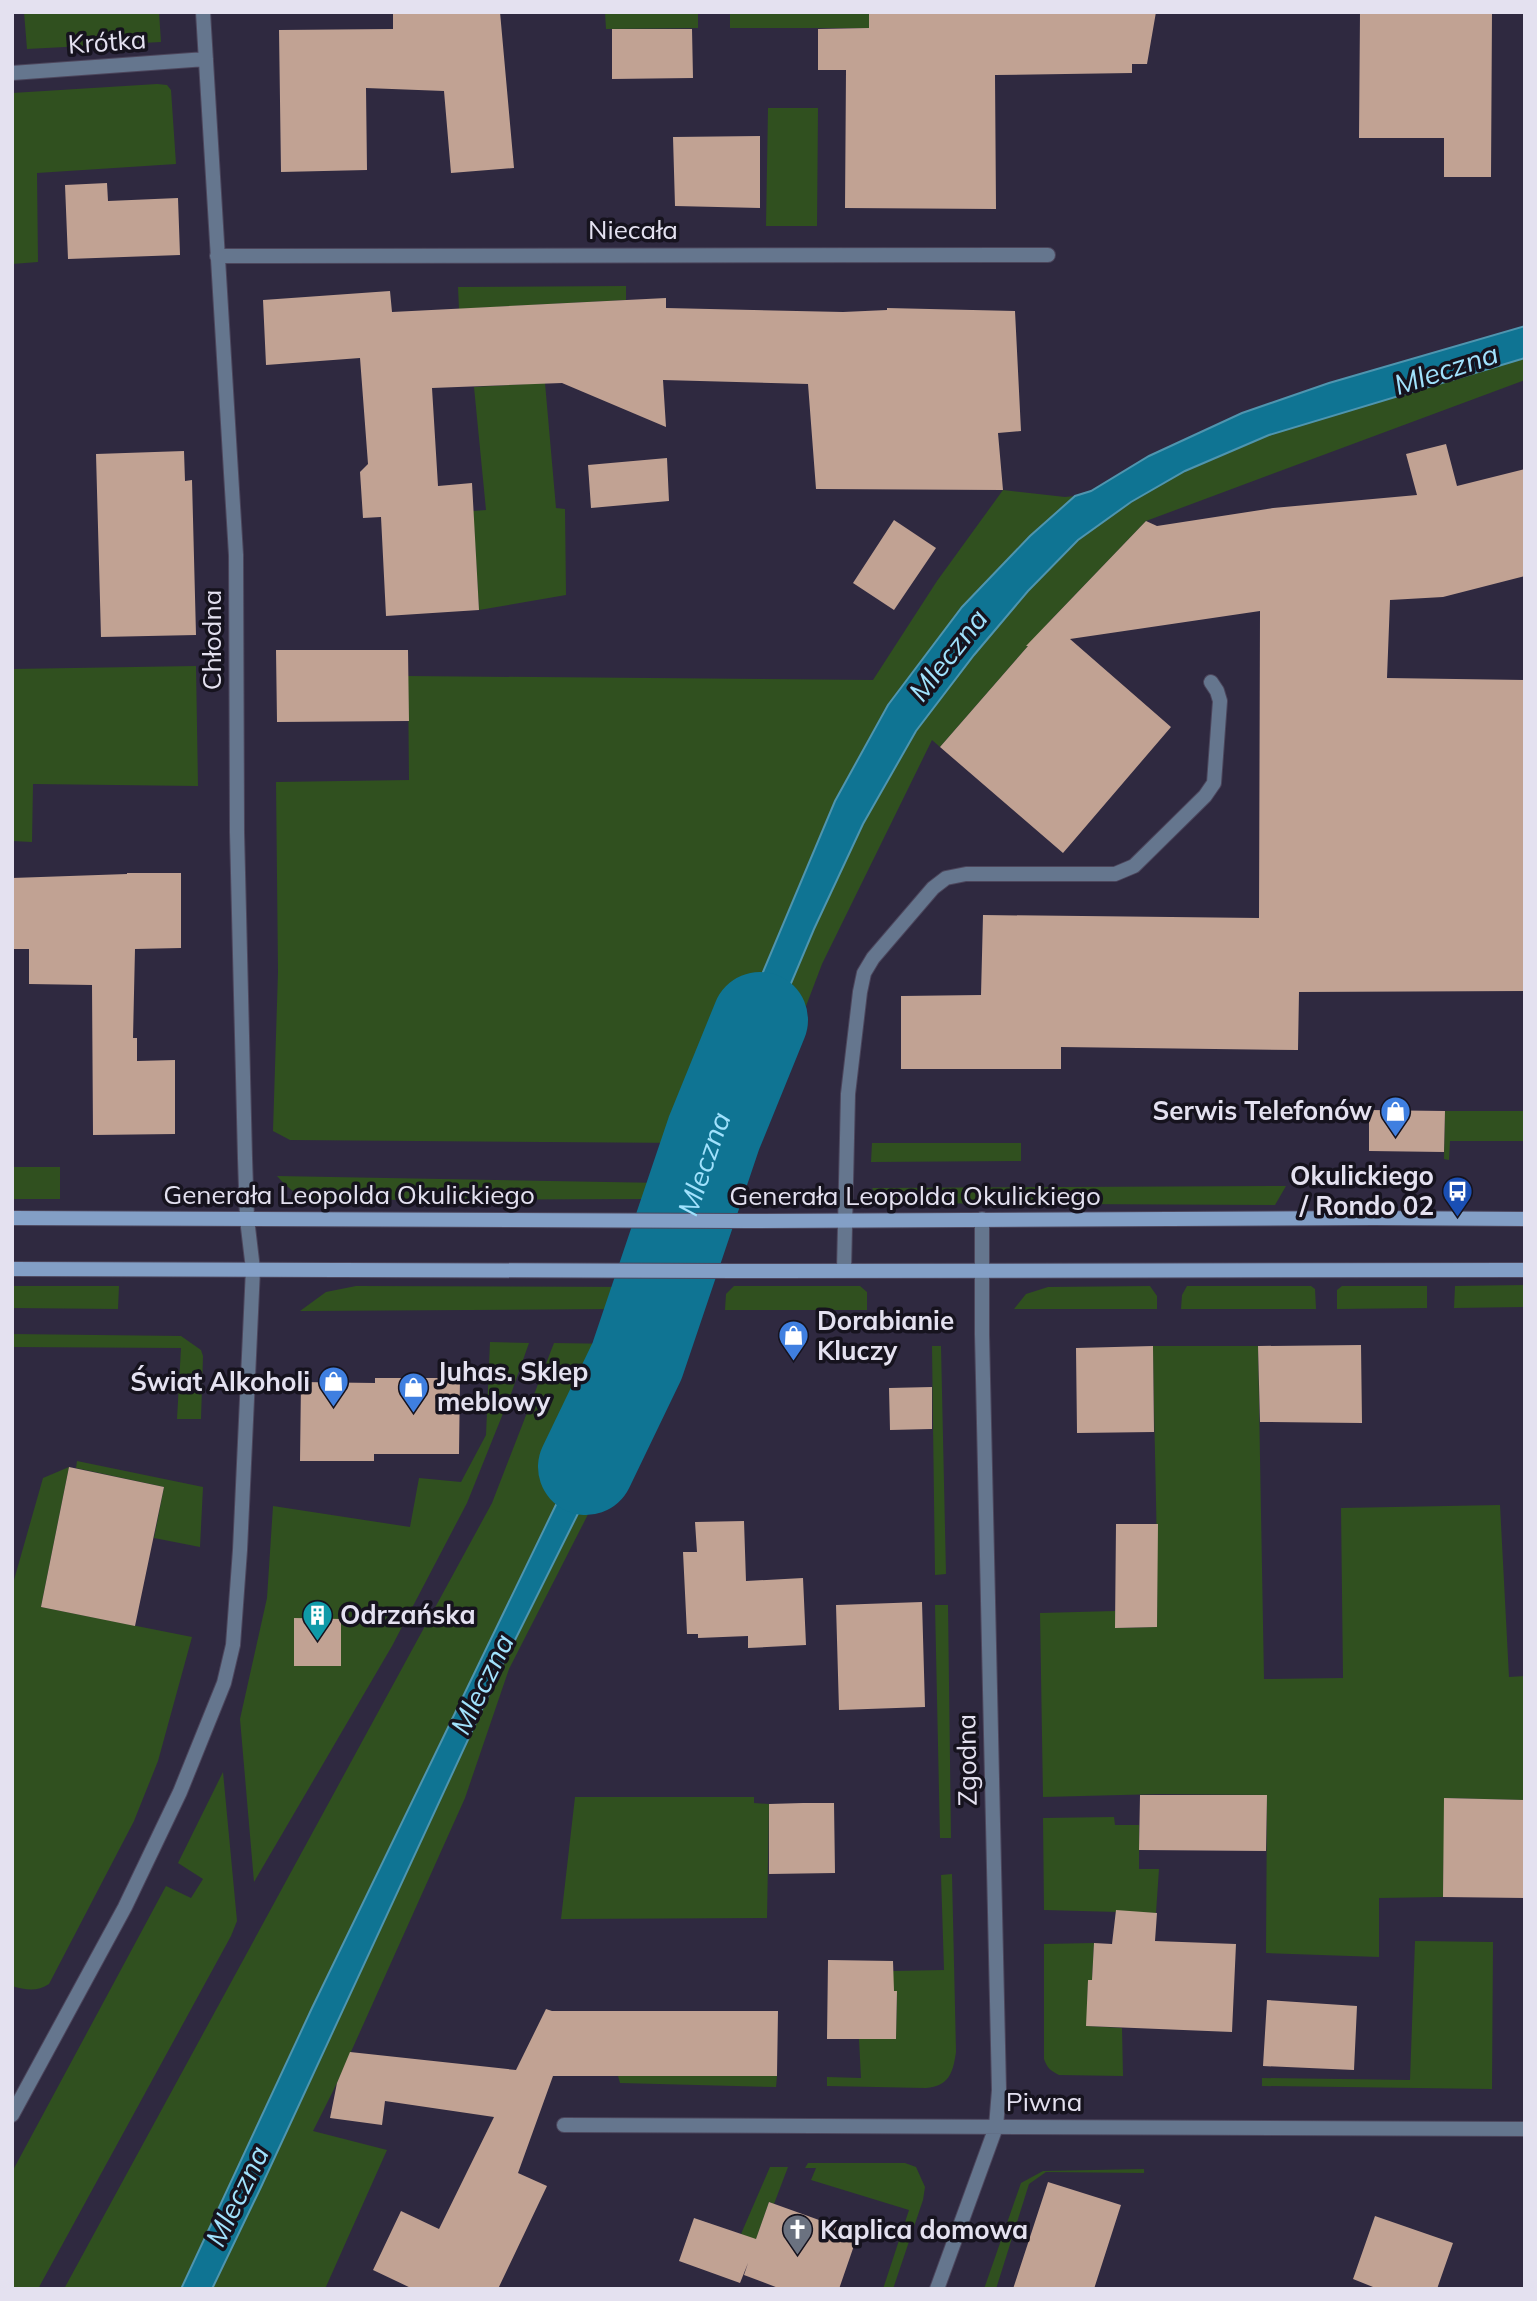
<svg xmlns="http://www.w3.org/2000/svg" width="1537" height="2301" font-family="Mulish,sans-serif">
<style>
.green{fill:#30501f}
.water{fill:#0f7493;stroke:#4f95af;stroke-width:2}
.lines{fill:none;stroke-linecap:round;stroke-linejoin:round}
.river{stroke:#0f7493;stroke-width:96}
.building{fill:#c1a293}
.lane-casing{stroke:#4c465c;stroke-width:16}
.street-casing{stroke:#4c465c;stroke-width:16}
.secondary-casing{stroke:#4c465c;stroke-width:16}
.lane{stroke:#65768e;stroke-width:14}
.street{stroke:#65768e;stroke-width:14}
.secondary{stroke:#839fc6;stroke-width:14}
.labels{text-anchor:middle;stroke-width:7;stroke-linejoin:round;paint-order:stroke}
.street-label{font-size:26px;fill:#e4e1f0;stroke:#16131e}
.poi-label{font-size:26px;font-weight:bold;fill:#e4e1f0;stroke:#16131e;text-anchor:start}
.water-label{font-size:28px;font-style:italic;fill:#a1e2fd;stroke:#16131e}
</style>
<rect width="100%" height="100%" fill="#2f2940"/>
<path class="green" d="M 24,12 L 159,12 L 161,42 L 27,49 Z
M 605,12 L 698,12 L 698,28 L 606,29 Z
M 730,12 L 869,12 L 869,28 L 730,28 Z
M 157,84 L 167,85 L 171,90 L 176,164 L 37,173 L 38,262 L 12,264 L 12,93 Z
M 768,108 L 818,108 L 817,226 L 766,226 Z
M 626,286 L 626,300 L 459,309 L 458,287 Z
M 1525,358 L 1525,380 L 1146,521 L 1049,622 L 940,747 L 932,740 L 822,964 L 754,1143 L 724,1142 L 814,929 L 863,824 L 916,731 L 974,655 L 1028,591 L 1078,540 L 1131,502 L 1185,471 L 1269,435 Z
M 545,383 L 556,508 L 565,509 L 566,595 L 479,610 L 473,511 L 486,510 L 474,387 Z
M 1003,490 L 1065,497 L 1075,496 L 1030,536 L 962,607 L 888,705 L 835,801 L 691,1143 L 290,1140 L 273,1131 L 278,972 L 276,782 L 409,780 L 408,676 L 873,680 L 937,581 Z
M 196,666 L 198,786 L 33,784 L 32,842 L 12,841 L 12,669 Z
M 1445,1111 L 1525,1111 L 1525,1141 L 1450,1141 L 1449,1160 L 1444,1159 Z
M 872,1143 L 1021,1143 L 1021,1161 L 871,1162 Z
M 12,1167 L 60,1167 L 60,1199 L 12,1199 Z
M 277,1176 L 664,1183 L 654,1199 L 322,1200 L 321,1203 C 302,1199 290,1191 277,1176 Z
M 1286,1186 L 1275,1205 L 882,1203 L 872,1188 Z
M 1525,1285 L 1525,1307 L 1454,1308 L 1455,1286 Z
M 12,1286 L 119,1286 L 118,1309 L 12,1308 Z
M 356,1286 L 631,1287 L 615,1309 L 300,1311 L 326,1292 Z
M 734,1286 L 860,1286 L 867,1292 L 867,1310 L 725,1310 L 726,1294 Z
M 1150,1286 L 1157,1296 L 1157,1309 L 1014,1309 L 1026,1294 L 1048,1287 Z
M 1187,1286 L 1311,1286 L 1315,1289 L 1316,1309 L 1181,1309 L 1182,1295 Z
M 1342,1286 L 1427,1286 L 1427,1308 L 1337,1309 L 1337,1290 Z
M 12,1334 L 181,1336 L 201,1350 L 203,1356 L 201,1419 L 177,1419 L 181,1348 L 12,1347 Z
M 490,1342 L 529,1343 L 512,1391 L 467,1503 L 392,1646 L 254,1882 L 240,1719 L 267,1598 L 273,1506 L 410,1527 L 419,1478 L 461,1482 L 486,1435 Z
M 554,1343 L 619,1344 L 620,1360 L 615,1383 L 312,2008 L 181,2289 L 64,2289 L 492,1503 Z
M 675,1344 L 509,1669 L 465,1798 L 337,2083 L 313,2131 L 387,2150 L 325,2289 L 212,2289 L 261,2187 L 503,1664 L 662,1345 Z
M 932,1346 L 941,1346 L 946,1574 L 935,1575 Z
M 1153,1346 L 1258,1346 L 1264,1679 L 1343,1678 L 1341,1508 L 1500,1505 L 1509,1677 L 1525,1676 L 1525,1800 L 1445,1798 L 1443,1897 L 1379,1898 L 1379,1957 L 1266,1953 L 1267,1795 L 1160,1794 L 1043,1797 L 1040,1613 L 1115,1611 L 1116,1628 L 1157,1627 C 1158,1534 1154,1440 1153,1346 Z
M 77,1461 L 203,1487 L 200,1547 L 154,1538 L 164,1487 L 76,1468 Z
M 69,1467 L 41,1607 L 192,1637 L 158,1761 L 134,1821 L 49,1984 C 37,1992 26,1990 12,1986 L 12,1587 L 43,1478 Z
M 935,1605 L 948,1605 L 951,1838 L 940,1838 Z
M 223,1772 L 237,1921 L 231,1936 L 38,2289 L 12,2289 L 12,2172 L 166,1886 L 191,1898 L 203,1879 L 178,1863 Z
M 575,1797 L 754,1797 L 754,1803 L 769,1804 L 767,1918 L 561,1919 Z
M 1114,1817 L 1115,1825 L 1139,1825 L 1139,1869 L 1159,1869 L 1156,1913 L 1044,1910 L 1043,1818 Z
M 952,1874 L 956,2052 C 953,2073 949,2086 926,2088 L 827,2086 L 827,2077 L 861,2078 L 859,2039 L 896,2038 L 897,1992 L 893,1991 L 893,1971 L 944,1970 L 941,1875 Z
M 1415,1941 L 1493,1942 L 1492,2089 L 1262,2086 L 1262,2078 L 1410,2080 Z
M 1094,1943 L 1092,1980 L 1088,1980 L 1087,2026 L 1122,2028 L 1123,2076 L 1059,2075 C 1051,2071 1047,2068 1044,2059 L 1044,1944 Z
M 618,2076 L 777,2076 L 776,2087 L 620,2083 Z
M 808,2163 L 905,2163 L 916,2167 L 925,2187 L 923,2200 L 893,2289 L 883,2289 L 909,2210 L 811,2180 L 816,2168 L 805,2168 Z
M 770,2167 L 788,2167 L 774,2204 L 769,2202 L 756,2240 L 741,2234 Z
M 1144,2169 L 1144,2173 L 1046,2172 L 1029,2184 L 996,2289 L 984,2289 L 1021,2183 L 1043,2171 Z"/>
<path class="water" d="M 1525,326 L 1525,358 L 1269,435 L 1185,471 L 1131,502 L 1078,540 L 1028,591 L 974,655 L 916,731 L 863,824 L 814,929 L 724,1142 L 691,1143 L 835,801 L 888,705 L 962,607 L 1030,536 L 1075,496 L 1091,491 L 1149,456 L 1242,413 L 1329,383 Z
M 619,1344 L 662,1345 L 503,1664 L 261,2187 L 212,2289 L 181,2289 L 312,2008 L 615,1383 L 620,1360 Z"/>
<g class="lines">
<path class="river" id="s1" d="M 586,1467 L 637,1361 L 714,1133 L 760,1020"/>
</g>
<path class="building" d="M 393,12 L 500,12 L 514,168 L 451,173 L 444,91 L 366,88 L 367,170 L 281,172 L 279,30 L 393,29 Z
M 869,12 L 1156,12 L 1147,64 L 1132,64 L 1132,73 L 995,75 L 996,209 L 845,208 L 846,70 L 818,70 L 818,29 L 869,28 Z
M 1360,12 L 1492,12 L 1491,177 L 1444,177 L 1444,138 L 1359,138 Z
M 612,29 L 692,29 L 693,78 L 612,79 Z
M 760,136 L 760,208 L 675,206 L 673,137 Z
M 107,183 L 108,201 L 178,198 L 180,255 L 68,259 L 65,185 Z
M 390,291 L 392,312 L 666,298 L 666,308 L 843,312 L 887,310 L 887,308 L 1015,311 L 1021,431 L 998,433 L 1003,490 L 816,489 L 808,384 L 663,380 L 666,427 L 562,383 L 432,388 L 438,486 L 472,483 L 479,610 L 386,616 L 381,517 L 363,518 L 360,472 L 368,464 L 360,358 L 266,365 L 263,300 Z
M 1446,444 L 1457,486 L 1525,469 L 1525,576 L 1443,597 L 1390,600 L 1387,678 L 1525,680 L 1525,991 L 1299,992 L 1298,1050 L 1061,1047 L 1061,1069 L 901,1069 L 901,996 L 981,995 L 983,915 L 1259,918 L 1260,611 L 1070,639 L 1171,727 L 1063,853 L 940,747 L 1028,646 L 1026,646 L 1146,521 L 1157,526 L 1273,508 L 1417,495 L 1406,454 Z
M 184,451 L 185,481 L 192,480 L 196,635 L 101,637 L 96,454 Z
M 667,458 L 669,501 L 591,508 L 588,465 Z
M 894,520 L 936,548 L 894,610 L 853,583 Z
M 276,650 L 408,650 L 409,721 L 277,722 Z
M 127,873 L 181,873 L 181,948 L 135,949 L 133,1038 L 137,1038 L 137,1061 L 175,1060 L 175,1134 L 93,1135 L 92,985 L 29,984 L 29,949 L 12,949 L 12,878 L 127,874 Z
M 1369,1110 L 1445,1111 L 1444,1152 L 1369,1151 Z
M 1361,1345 L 1362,1423 L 1260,1422 L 1258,1346 Z
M 1153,1346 L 1154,1432 L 1077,1433 L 1076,1348 Z
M 375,1378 L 460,1378 L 459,1454 L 374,1454 L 374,1461 L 300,1461 L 301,1382 L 375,1383 Z
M 932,1387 L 932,1429 L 890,1430 L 889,1388 Z
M 69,1467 L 164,1487 L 135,1626 L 41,1607 Z
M 744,1521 L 746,1581 L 803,1578 L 806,1645 L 748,1648 L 748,1636 L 698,1638 L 698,1634 L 687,1634 L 683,1552 L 697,1552 L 695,1522 Z
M 1116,1524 L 1158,1524 L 1157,1627 L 1115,1628 Z
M 922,1602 L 925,1707 L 839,1710 L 836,1605 Z
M 294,1618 L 341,1619 L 341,1666 L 294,1666 Z
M 1140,1795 L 1267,1795 L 1266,1851 L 1139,1850 Z
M 1444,1798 L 1525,1800 L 1525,1898 L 1443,1897 Z
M 803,1803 L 834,1803 L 835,1873 L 769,1874 L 769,1804 Z
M 1116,1910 L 1157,1913 L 1155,1941 L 1236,1944 L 1232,2032 L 1086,2026 L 1088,1980 L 1092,1980 L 1094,1943 L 1112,1944 Z
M 828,1960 L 893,1961 L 894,1991 L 897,1991 L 896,2039 L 827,2039 Z
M 1267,2000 L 1357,2006 L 1354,2070 L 1263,2066 Z
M 546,2009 L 552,2011 L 778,2011 L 777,2076 L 553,2076 L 518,2173 L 547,2186 L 498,2289 L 413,2289 L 373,2270 L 401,2211 L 439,2229 L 494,2117 L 385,2101 L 382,2125 L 330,2118 L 337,2083 L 350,2052 L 516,2070 Z
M 1048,2182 L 1121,2205 L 1094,2289 L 1013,2289 Z
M 769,2202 L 858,2234 L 839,2289 L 781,2289 L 744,2275 L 748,2263 L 740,2283 L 679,2261 L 694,2218 L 756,2239 Z
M 1375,2216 L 1453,2243 L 1437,2289 L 1378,2289 L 1353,2279 Z"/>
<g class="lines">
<defs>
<path id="lane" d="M 844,1270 L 848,1094 L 860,992 L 864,973 L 873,958 L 933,888 L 946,878 L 966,874 L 1115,874 L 1134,866 L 1205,796 L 1214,783 L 1220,701 L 1217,691 L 1211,682"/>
<path id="street" d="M 12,73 L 206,59
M 217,256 L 1048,255
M 12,2115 L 125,1907 L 180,1792 L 224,1683 L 233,1645 L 240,1550 L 253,1269 L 247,1219 L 245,1158 L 237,832 L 236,555 L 203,12
M 564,2125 L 1525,2129
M 937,2289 L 996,2127 L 999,2090 L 982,1334 L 982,1219"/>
<path id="secondary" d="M 12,1218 L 744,1221 L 1374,1218 L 1525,1219
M 12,1269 L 736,1271 L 1525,1270"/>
</defs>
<use href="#lane" class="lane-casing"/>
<use href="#street" class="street-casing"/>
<use href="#secondary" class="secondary-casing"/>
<use href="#lane" class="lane"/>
<use href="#street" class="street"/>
<use href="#secondary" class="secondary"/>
</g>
<defs>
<symbol id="shop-pin" viewBox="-11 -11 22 30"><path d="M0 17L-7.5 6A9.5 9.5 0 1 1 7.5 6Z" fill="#3f7fe0" stroke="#16131e"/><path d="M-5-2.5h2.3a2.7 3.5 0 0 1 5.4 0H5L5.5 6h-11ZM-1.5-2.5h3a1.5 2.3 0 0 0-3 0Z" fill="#fff"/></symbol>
<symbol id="bus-pin" viewBox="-11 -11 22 30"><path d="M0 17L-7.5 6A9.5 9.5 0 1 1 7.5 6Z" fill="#1a4fb4" stroke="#16131e"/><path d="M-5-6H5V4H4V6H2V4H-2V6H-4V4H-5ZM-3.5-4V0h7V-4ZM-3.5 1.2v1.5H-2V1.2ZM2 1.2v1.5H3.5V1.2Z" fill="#fff"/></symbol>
<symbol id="building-pin" viewBox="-11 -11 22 30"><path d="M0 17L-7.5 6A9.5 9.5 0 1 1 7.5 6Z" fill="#0f9aa8" stroke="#16131e"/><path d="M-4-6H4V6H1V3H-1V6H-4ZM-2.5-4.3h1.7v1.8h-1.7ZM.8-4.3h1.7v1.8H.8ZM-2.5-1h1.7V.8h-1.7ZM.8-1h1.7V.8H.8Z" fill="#fff"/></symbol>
<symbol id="church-pin" viewBox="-11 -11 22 30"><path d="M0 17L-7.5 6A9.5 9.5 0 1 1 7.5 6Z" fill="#6b7280" stroke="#16131e"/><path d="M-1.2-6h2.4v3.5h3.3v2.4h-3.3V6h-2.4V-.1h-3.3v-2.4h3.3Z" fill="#fff"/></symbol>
</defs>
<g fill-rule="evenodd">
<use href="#shop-pin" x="1378" y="1094" width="35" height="47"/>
<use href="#bus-pin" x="1440" y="1174" width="35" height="47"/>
<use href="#shop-pin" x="776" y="1318" width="35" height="47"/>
<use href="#shop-pin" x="316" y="1364" width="35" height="47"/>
<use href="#shop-pin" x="396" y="1370" width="35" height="47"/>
<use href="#building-pin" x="300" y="1598" width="35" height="47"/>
<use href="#church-pin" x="780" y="2212" width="35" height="47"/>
</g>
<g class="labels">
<g class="street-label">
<text transform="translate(107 42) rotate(-4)" y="9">Krótka</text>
<text x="633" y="239">Niecała</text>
<text transform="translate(212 640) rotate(-90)" y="9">Chłodna</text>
<text x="349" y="1204">Generała Leopolda Okulickiego</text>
<text x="915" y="1205">Generała Leopolda Okulickiego</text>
<text transform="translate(967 1760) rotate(-91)" y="9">Zgodna</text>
<text x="1044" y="2111">Piwna</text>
</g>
<g class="poi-label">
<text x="1372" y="1120" text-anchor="end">Serwis Telefonów</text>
<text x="1434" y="1185" text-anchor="end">Okulickiego<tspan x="1434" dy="30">/ Rondo 02</tspan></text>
<text x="817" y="1330">Dorabianie<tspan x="817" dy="30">Kluczy</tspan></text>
<text x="437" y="1381">Juhas. Sklep<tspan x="437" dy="30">meblowy</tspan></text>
<text x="310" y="1391" text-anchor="end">Świat Alkoholi</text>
<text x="340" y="1624">Odrzańska</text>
<text x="820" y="2239">Kaplica domowa</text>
</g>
<g class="water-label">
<text transform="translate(1446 369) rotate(-18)" y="10">Mleczna</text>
<text transform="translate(948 655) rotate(-52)" y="10">Mleczna</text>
<text dy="10" stroke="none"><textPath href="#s1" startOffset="326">Mleczna</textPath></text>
<text transform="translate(482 1684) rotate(-64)" y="10">Mleczna</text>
<text transform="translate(237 2196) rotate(-64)" y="10">Mleczna</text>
</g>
</g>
<rect width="1537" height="2301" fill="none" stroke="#e4e1f0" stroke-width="28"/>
</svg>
